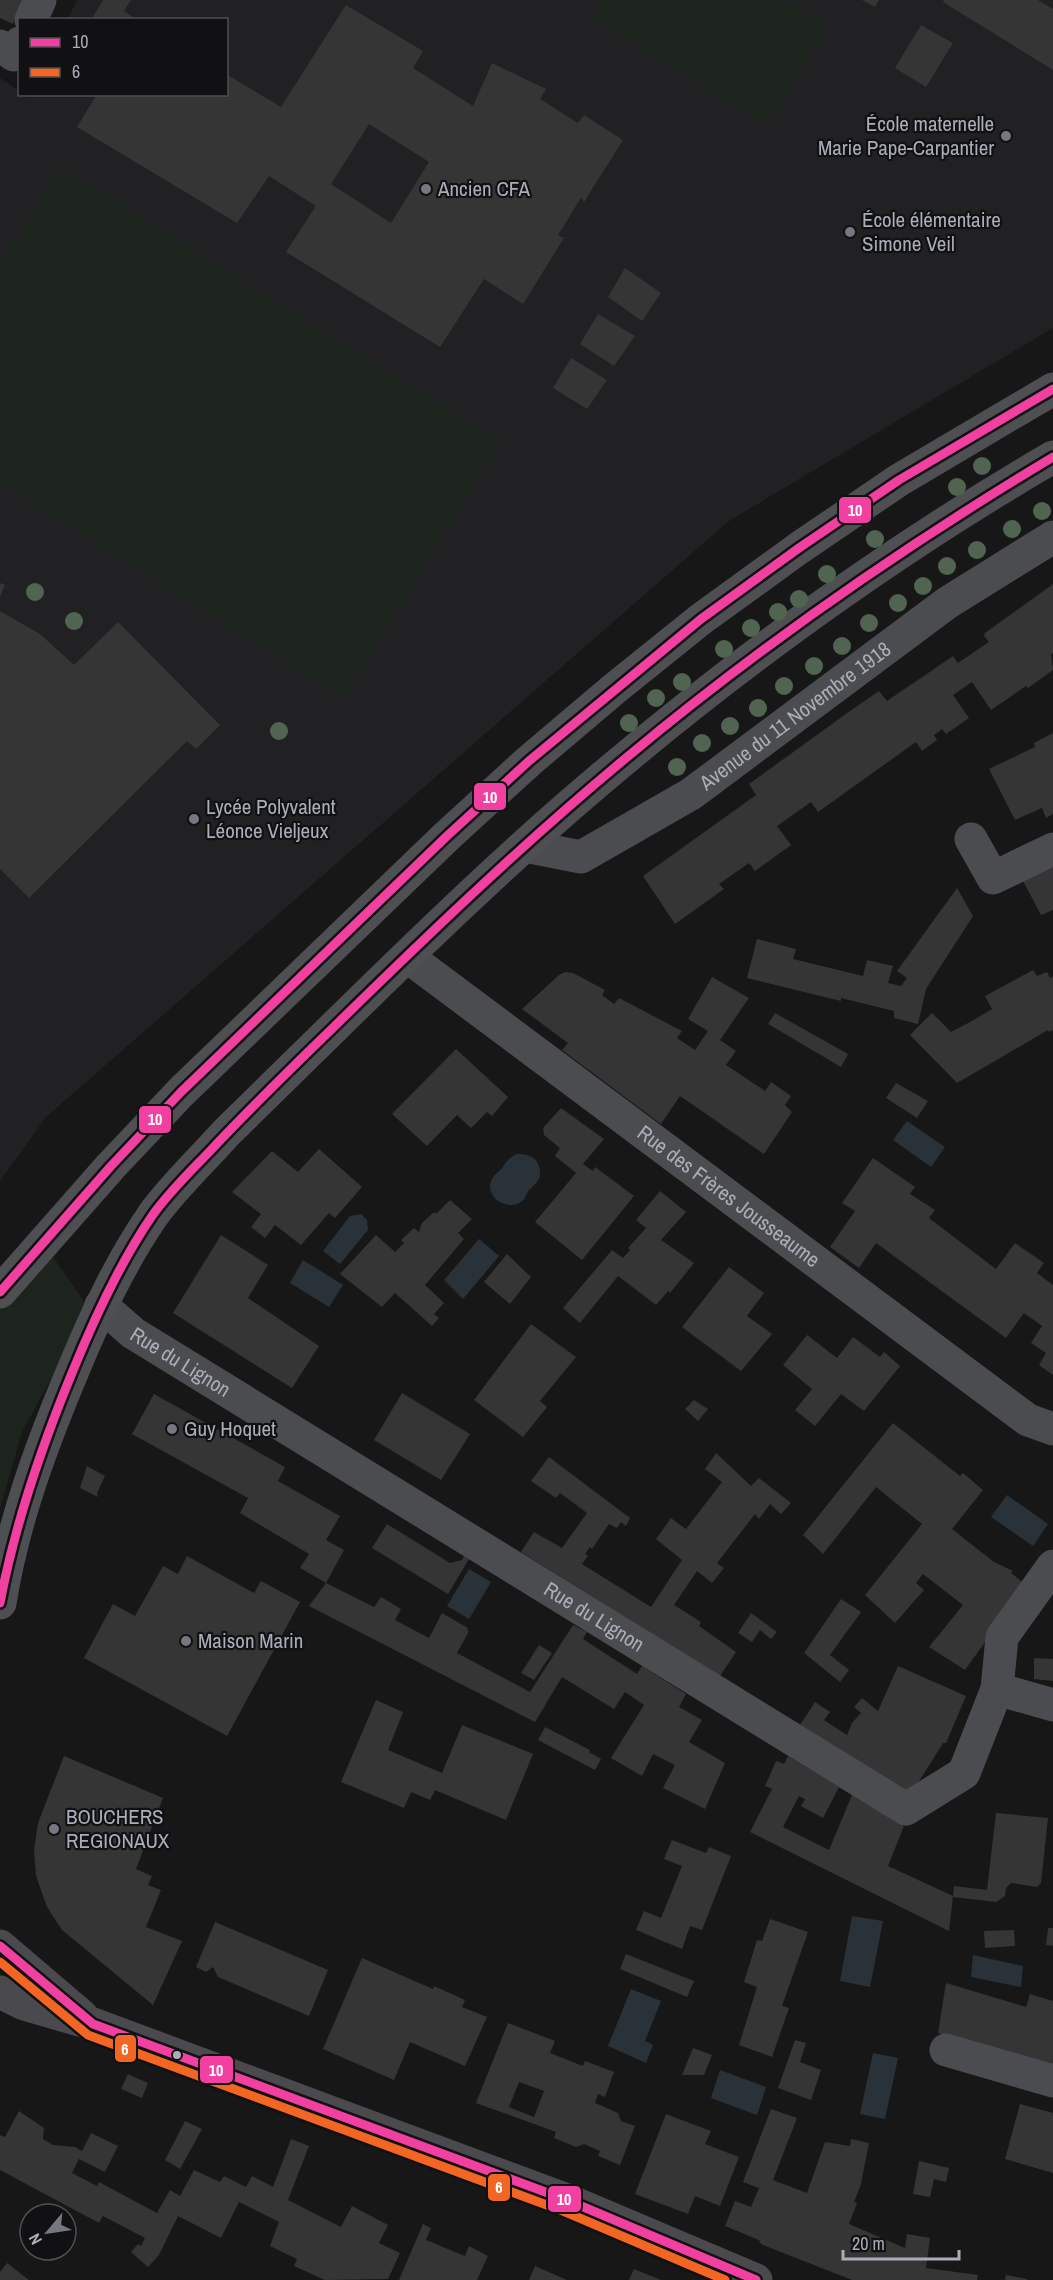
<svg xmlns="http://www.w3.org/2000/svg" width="1053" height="2280" font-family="'Archivo Narrow',sans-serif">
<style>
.built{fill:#212123}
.green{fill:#1d241e}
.water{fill:#2a3239}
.building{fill:#353536;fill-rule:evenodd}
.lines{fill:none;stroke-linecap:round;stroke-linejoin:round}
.street{stroke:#4b4c50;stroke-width:33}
.secondary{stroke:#4a4a4e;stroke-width:33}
.primary{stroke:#4d4f52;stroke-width:33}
.bus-1-casing{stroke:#111113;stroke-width:14}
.bus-2-casing{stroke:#111113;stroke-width:14}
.bus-1{stroke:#f240a1;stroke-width:9}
.bus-2{stroke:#f26522;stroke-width:9}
.tree{fill:#506451}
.poi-dot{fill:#757880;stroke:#111113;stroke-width:2}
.bus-dot{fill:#a8adb8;stroke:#111113;stroke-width:2}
.labels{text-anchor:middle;stroke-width:4.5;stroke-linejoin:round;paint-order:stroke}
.poi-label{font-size:21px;fill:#a8adb8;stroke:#111113;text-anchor:start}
.street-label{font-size:21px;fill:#a8adb8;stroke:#111113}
.line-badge{stroke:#111113;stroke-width:2}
.badge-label{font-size:16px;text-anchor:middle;font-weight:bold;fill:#fff}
</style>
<rect width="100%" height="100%" fill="#171717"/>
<path class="built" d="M 77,0 L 1053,0 L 1053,328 L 729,521 L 46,1117 L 0,1181 L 0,78 L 19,91 L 20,94 L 25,95 L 31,98 L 33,94 L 226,94 L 226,20 L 68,19 Z"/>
<path class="green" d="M 602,0 L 786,0 L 828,26 L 767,126 L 591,17 Z
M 61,167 L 501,442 L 343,698 L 0,483 L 0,265 Z
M 44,1244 L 86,1304 L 53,1375 L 22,1432 L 0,1509 L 0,1298 Z"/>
<path class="water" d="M 907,1121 L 945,1147 L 931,1167 L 893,1140 Z
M 516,1154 C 528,1153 539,1158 540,1171 C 541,1181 535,1184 529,1190 C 526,1194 526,1198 521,1202 C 508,1211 485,1198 491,1181 C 494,1174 499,1172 503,1167 C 507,1160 509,1158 516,1154 Z
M 361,1214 L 367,1220 L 368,1230 L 340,1264 L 323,1251 L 350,1216 Z
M 479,1239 L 499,1256 L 463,1299 L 444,1280 Z
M 303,1260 L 343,1285 L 329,1307 L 290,1283 Z
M 1007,1495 L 1048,1524 L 1033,1546 L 991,1517 Z
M 469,1569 L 491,1582 L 469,1619 L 447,1606 Z
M 852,1916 L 883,1921 L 870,1987 L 840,1981 Z
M 973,1955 L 1023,1966 L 1021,1987 L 971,1977 Z
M 631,1989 L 661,2001 L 645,2041 L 653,2045 L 646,2063 L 608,2046 Z
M 873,2053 L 898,2058 L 885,2119 L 860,2114 Z
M 720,2070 L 766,2087 L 757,2115 L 711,2098 Z"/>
<path class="building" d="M 0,0 L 24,0 L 13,24 L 0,18 Z
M 103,0 L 131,0 L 124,11 L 137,20 L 91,20 Z
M 862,0 L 879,0 L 875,7 Z
M 944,0 L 1038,0 L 1053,9 L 1053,70 L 943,2 Z
M 346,5 L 423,51 L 413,68 L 473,106 L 492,63 L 546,89 L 540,99 L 578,123 L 584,115 L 623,140 L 584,202 L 581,198 L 558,235 L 564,238 L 523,304 L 484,279 L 440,347 L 286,252 L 316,206 L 269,176 L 237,223 L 77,127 L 97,94 L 226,94 L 226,74 L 281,107 ZM 369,124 L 429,162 L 391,223 L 331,184 Z
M 921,25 L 953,43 L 926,87 L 895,68 Z
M 625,268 L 661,293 L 642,321 L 608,297 Z
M 598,314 L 635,336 L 614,366 L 580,344 Z
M 571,358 L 607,380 L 587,409 L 553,388 Z
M 0,583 L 5,585 L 0,597 Z
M 1053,584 L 1053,653 L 1051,654 L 1053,670 L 1028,688 L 1026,686 L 991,710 L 972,682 L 953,695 L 969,718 L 946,734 L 942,729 L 934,735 L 937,740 L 922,751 L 916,742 L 818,812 L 811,802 L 777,826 L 791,845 L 755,871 L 749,863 L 719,884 L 724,889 L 675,924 L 643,876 L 756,795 L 749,784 L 850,711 L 879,691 L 887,701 L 953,656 L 958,663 L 989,642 L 984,636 L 985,633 Z
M 0,611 L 40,634 L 74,665 L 118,622 L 220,725 L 196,749 L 187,741 L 29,898 L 0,869 Z
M 1053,733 L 1053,814 L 1046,818 L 1042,808 L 1015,820 L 989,769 L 1035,747 L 1034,743 Z
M 1053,866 L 1053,910 L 1041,915 L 1023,881 Z
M 957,888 L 973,916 L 926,989 L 918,1024 L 894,1018 L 894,1011 L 841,998 L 841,1001 L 747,978 L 757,939 L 796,949 L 793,959 L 863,976 L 867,960 L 893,966 L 888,983 L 901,986 L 907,978 L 897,971 Z
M 1033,970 L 1037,976 L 1047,972 L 1050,978 L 1053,976 L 1053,1030 L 1049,1032 L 1048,1030 L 957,1083 L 910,1035 L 932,1013 L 951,1032 L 972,1021 L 992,1009 L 985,996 Z
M 565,972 L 573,973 L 605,990 L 602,995 L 614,1004 L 619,998 L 682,1031 L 677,1038 L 695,1050 L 708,1031 L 688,1019 L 712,977 L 749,998 L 720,1040 L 736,1051 L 726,1065 L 765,1091 L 771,1082 L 791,1096 L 785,1105 L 792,1112 L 764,1154 L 680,1096 L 661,1124 L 562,1050 L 568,1043 L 522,1009 L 559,975 Z
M 775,1013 L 848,1054 L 841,1067 L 768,1024 Z
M 456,1049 L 508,1097 L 492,1116 L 487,1112 L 471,1128 L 457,1115 L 427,1146 L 392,1114 Z
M 896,1083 L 928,1101 L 917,1118 L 886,1098 Z
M 561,1108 L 604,1139 L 583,1164 L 593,1171 L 595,1167 L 634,1196 L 582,1260 L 535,1222 L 576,1173 L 555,1156 L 560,1148 L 544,1135 L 543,1128 Z
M 319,1149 L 362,1187 L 335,1218 L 329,1213 L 301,1245 L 275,1225 L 265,1238 L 251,1227 L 261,1214 L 232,1192 L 272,1151 L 298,1172 Z
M 873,1158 L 915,1187 L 910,1194 L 935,1210 L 929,1218 L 996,1269 L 1015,1243 L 1044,1263 L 1037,1273 L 1053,1285 L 1053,1375 L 1039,1365 L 1046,1353 L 1031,1343 L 1042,1326 L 1024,1313 L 1006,1338 L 876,1243 L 859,1268 L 830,1247 L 855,1211 L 842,1203 Z
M 660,1191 L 686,1212 L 661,1240 L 694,1263 L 670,1293 L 668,1291 L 656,1305 L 618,1276 L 580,1323 L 563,1308 L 612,1250 L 623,1258 L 630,1250 L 628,1248 L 646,1228 L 636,1220 Z
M 450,1200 L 472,1219 L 458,1233 L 464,1239 L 425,1285 L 444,1303 L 434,1314 L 439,1318 L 432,1326 L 395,1293 L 382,1307 L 340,1274 L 376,1235 L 395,1252 L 404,1243 L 401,1240 L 414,1228 L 419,1232 L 422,1223 L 433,1213 L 437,1213 Z
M 221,1235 L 268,1265 L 248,1298 L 319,1346 L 292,1388 L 173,1313 Z
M 507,1254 L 531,1277 L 510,1304 L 484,1282 Z
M 729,1267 L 764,1293 L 747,1316 L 772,1334 L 741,1371 L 682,1327 Z
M 531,1324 L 576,1357 L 540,1401 L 547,1407 L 523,1437 L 474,1400 Z
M 807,1335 L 837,1358 L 853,1337 L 880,1357 L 884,1352 L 900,1366 L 864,1411 L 841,1394 L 815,1426 L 795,1410 L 812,1389 L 783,1365 Z
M 402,1393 L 470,1434 L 441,1480 L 374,1440 Z
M 154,1394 L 285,1467 L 278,1481 L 340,1516 L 326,1540 L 344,1550 L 326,1583 L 374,1607 L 381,1597 L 401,1609 L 395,1620 L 429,1638 L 442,1613 L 468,1628 L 467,1630 L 469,1631 L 457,1653 L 530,1692 L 573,1625 L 587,1632 L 583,1639 L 637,1674 L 642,1666 L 686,1694 L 679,1707 L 702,1720 L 689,1742 L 725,1763 L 705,1809 L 663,1788 L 675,1765 L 653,1754 L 642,1776 L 611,1758 L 644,1705 L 625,1692 L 614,1709 L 562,1677 L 535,1722 L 309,1606 L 326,1583 L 300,1568 L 309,1554 L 240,1513 L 248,1498 L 132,1434 Z
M 694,1400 L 708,1409 L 698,1421 L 685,1409 Z
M 893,1423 L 960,1476 L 963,1473 L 983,1490 L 952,1529 L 994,1562 L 1013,1571 L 1011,1573 L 1026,1585 L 965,1670 L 929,1647 L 963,1605 L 923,1574 L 916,1583 L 924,1590 L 895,1623 L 865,1595 L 922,1524 L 876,1487 L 823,1554 L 803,1535 Z
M 716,1453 L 751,1486 L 759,1478 L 791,1503 L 781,1514 L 770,1504 L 759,1519 L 755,1514 L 717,1563 L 724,1568 L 712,1583 L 697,1571 L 674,1605 L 701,1622 L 699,1626 L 736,1652 L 720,1676 L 521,1552 L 534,1532 L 562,1548 L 587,1513 L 560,1493 L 556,1498 L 531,1481 L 549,1457 L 630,1518 L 626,1526 L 621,1522 L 617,1528 L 609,1524 L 592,1549 L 590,1547 L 585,1554 L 588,1556 L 582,1564 L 651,1607 L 682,1560 L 656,1539 L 671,1518 L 686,1529 L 722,1482 L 705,1469 Z
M 87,1466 L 105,1476 L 97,1493 L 98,1497 L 80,1488 Z
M 387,1524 L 450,1563 L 462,1560 L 464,1556 L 469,1559 L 448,1594 L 372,1548 Z
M 187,1556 L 254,1593 L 261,1581 L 300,1602 L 227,1736 L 84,1658 L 113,1604 L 135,1616 L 163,1566 L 178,1574 Z
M 841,1599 L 861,1612 L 830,1655 L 849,1670 L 840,1682 L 804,1653 Z
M 751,1613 L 777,1632 L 771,1639 L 760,1630 L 752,1642 L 738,1633 Z
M 539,1645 L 552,1653 L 534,1680 L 521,1673 Z
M 1034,1658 L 1053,1659 L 1053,1681 L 1034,1679 Z
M 898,1666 L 966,1696 L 946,1743 L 943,1743 L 911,1794 L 800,1725 L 815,1702 L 830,1712 L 824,1720 L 847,1735 L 852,1723 L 861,1713 L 854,1707 L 862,1698 L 878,1711 Z
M 376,1700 L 403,1712 L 388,1750 L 442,1773 L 462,1725 L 533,1754 L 506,1820 L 435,1790 L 430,1800 L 411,1792 L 404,1808 L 341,1782 Z
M 545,1727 L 590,1750 L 589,1752 L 601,1759 L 595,1770 L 538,1740 Z
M 64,1756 L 163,1798 L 136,1869 L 152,1876 L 148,1885 L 161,1890 L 146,1927 L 182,1941 L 153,2005 L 62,1930 L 47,1907 L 36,1876 L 34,1850 L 38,1823 Z
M 788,1756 L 839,1787 L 823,1818 L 801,1806 L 805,1799 L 799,1796 L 783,1827 L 829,1850 L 852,1795 L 904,1826 L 888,1866 L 953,1896 L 949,1931 L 750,1832 L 772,1789 L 765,1786 L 776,1761 L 784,1764 Z
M 996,1813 L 1048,1818 L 1041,1883 L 1037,1887 L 1011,1883 L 1006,1888 L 1005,1896 L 996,1902 L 953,1897 L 954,1886 L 987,1890 Z
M 672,1840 L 706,1853 L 709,1847 L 731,1856 L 702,1930 L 690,1926 L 682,1949 L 636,1930 L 644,1911 L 661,1918 L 682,1866 L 664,1859 Z
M 770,1919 L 808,1932 L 782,2006 L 789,2008 L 772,2057 L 739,2045 L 757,1987 L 744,1982 L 757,1940 L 762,1941 Z
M 215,1922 L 328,1970 L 309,2016 L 218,1977 L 213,1967 L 206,1972 L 196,1967 Z
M 1048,1928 L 1053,1928 L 1053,1946 L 1046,1945 Z
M 1014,1930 L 1015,1946 L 985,1948 L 984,1931 Z
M 626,1954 L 694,1981 L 687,1997 L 620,1969 Z
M 362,1958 L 433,1989 L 434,1986 L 465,2000 L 462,2007 L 487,2017 L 465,2066 L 410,2042 L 394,2080 L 323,2049 Z
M 946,1983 L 1026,2007 L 1030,1994 L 1053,2001 L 1053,2065 L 938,2033 Z
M 508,2023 L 555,2041 L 550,2053 L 583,2066 L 585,2061 L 614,2072 L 605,2097 L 598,2094 L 595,2103 L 618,2113 L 621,2121 L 635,2126 L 620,2165 L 598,2156 L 600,2151 L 584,2144 L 576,2147 L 554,2138 L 556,2132 L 476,2103 ZM 519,2082 L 544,2091 L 534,2117 L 509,2107 Z
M 795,2040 L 806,2043 L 800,2062 L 821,2070 L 811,2100 L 778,2088 Z
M 693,2048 L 712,2055 L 704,2075 L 682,2075 Z
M 128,2074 L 148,2083 L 142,2098 L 121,2089 Z
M 1020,2104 L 1053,2113 L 1053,2173 L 1005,2159 Z
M 771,2109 L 797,2118 L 773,2180 L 807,2193 L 825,2142 L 850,2146 L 851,2139 L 869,2143 L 861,2184 L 854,2202 L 857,2203 L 849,2224 L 905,2248 L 907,2234 L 930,2238 L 926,2268 L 978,2275 L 977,2280 L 852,2280 L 761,2244 L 759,2240 L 725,2226 L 735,2201 L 751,2207 L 759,2188 L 743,2182 Z
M 19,2111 L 44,2128 L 43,2139 L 53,2145 L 75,2147 L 82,2151 L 91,2133 L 118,2146 L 105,2172 L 79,2159 L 72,2173 L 97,2186 L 99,2182 L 157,2213 L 170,2190 L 180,2196 L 194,2170 L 220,2182 L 224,2176 L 246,2187 L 252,2176 L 273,2187 L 291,2139 L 309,2146 L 288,2200 L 341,2227 L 352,2206 L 388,2225 L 379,2243 L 400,2253 L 388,2279 L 325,2280 L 294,2266 L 297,2259 L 270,2246 L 279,2222 L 239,2202 L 221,2238 L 178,2216 L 159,2255 L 148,2267 L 131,2252 L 138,2244 L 141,2246 L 145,2238 L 103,2216 L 99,2223 L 0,2170 L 0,2135 L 5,2137 Z
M 666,2114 L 711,2131 L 705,2144 L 739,2157 L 720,2206 L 695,2196 L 688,2214 L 635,2194 Z
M 185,2121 L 202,2129 L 180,2169 L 165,2160 Z
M 919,2161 L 949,2168 L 946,2182 L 934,2179 L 930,2197 L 913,2194 Z
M 423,2224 L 431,2228 L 426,2240 L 465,2256 L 469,2246 L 488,2256 L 477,2280 L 399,2280 Z
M 7,2263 L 29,2280 L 0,2280 L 0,2272 Z
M 535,2266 L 567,2280 L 529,2280 Z
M 634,2269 L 661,2280 L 629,2280 Z
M 1006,2275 L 1027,2279 L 1027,2280 L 1005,2280 Z"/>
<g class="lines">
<g class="street">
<path d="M 31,20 L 40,0"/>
<path d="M 0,46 L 14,55 L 20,43"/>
<path d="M 971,839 L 993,878 L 1053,849"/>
<path id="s1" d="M 525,846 L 581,857 L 691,794 L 947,603 L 1053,537"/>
<path id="s2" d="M 408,957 L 1028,1420 L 1053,1429"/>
<path id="s3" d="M 101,1305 L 133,1333 L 906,1809 L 964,1773 L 997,1689 L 1053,1705"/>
<path d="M 997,1689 L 1002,1637 L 1053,1566"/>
<path d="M 946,2050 L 1053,2081"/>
</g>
<path class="secondary" d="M 0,1946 L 82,2016
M 0,1992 L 24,2004 L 93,2024 L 567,2200 L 756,2280"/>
<path class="primary" d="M 0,1292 L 111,1166 L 181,1092 L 447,836 L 529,761 L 614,689 L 701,619 L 799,548 L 899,480 L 1053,389
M 0,1603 C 13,1521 42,1444 74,1368 C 96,1315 120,1263 153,1215 C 174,1186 202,1160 226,1133 C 339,1023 450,910 569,806 C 719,676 881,557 1053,457"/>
<defs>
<path id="bus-1" d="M 0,1292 L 111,1166 L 181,1092 L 447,836 L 529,761 L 701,619 L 799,548 L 899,480 L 1053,389
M 0,1603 C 15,1523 41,1448 72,1373 C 94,1319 119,1264 152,1216 C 169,1192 191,1171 211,1150 C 253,1105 298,1062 342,1019 C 434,929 527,840 626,758 C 760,646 903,547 1053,457
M 0,1946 L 93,2024 L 567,2200 L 756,2280"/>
<path id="bus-2" d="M 0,1962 L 88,2035 L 563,2211 L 725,2280"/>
</defs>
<use href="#bus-1" class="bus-1-casing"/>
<use href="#bus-2" class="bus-2-casing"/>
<use href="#bus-1" class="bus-1"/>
<use href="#bus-2" class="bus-2"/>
</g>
<g class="tree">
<circle cx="982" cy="466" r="9"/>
<circle cx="957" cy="487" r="9"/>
<circle cx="1042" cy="511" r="9"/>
<circle cx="1012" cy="529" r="9"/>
<circle cx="875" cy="539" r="9"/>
<circle cx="977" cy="550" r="9"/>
<circle cx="947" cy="566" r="9"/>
<circle cx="827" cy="574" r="9"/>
<circle cx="923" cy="586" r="9"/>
<circle cx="35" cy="592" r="9"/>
<circle cx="799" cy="599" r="9"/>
<circle cx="898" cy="603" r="9"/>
<circle cx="778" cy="612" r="9"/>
<circle cx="74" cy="621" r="9"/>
<circle cx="869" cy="623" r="9"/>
<circle cx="751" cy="628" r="9"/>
<circle cx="842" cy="646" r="9"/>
<circle cx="724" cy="649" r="9"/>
<circle cx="814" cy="666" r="9"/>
<circle cx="682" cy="682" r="9"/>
<circle cx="784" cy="686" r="9"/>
<circle cx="656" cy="698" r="9"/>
<circle cx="758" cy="708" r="9"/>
<circle cx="629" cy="723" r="9"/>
<circle cx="730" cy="726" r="9"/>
<circle cx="279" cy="731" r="9"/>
<circle cx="702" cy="743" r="9"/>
<circle cx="677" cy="767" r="9"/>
</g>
<g class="poi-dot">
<circle cx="1006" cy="136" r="6"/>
<circle cx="426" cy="189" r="6"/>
<circle cx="850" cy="232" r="6"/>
<circle cx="194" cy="819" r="6"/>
<circle cx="172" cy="1429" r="6"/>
<circle cx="186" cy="1641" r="6"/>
<circle cx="54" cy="1829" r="6"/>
</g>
<circle class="bus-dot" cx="177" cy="2055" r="5"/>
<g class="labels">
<g class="poi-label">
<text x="994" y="131" text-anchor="end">École maternelle<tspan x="994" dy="24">Marie Pape-Carpantier</tspan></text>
<text x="438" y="196">Ancien CFA</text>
<text x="862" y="227">École élémentaire<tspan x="862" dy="24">Simone Veil</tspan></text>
<text x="206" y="814">Lycée Polyvalent<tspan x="206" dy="24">Léonce Vieljeux</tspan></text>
<text x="184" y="1436">Guy Hoquet</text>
<text x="198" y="1648">Maison Marin</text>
<text x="66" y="1824">BOUCHERS<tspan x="66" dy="24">REGIONAUX</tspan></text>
</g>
<g class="street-label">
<text dy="7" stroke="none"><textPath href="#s1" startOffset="314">Avenue du 11 Novembre 1918</textPath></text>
<text dy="7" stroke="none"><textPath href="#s2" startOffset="400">Rue des Frères Jousseaume</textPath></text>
<text dy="7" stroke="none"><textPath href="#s3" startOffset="98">Rue du Lignon</textPath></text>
<text dy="7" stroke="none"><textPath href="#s3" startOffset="584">Rue du Lignon</textPath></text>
</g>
</g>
<g class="line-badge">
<rect x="838" y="496" width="34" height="28" rx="6" fill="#f240a1"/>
<rect x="473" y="782" width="34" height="29" rx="6" fill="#f240a1"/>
<rect x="138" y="1105" width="34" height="29" rx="6" fill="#f240a1"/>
<rect x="114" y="2034" width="23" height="29" rx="6" fill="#f26522"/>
<rect x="199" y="2055" width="35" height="29" rx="6" fill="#f240a1"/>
<rect x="487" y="2173" width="24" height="29" rx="6" fill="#f26522"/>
<rect x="547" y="2185" width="35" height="28" rx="6" fill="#f240a1"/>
</g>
<g class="badge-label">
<text x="855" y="516">10</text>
<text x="490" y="803">10</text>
<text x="155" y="1125">10</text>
<text x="125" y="2055">6</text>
<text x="216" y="2076">10</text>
<text x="499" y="2193">6</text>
<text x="564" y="2205">10</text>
</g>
<rect x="18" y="18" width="210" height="78" fill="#111113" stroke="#4d4f55" stroke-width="1.5"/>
<rect x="30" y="38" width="30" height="9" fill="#f240a1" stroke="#4d4f55" stroke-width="1.5"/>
<text x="72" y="48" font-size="18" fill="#a8adb8">10</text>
<rect x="30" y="68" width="30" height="9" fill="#f26522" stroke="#4d4f55" stroke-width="1.5"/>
<text x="72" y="78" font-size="18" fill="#a8adb8">6</text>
<g transform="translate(48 2232) rotate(241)"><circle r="28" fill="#111113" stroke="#4d4f55" stroke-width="1.5"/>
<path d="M0-4.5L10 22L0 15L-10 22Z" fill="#757880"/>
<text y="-9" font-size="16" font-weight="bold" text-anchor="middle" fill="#a8adb8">N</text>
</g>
<path d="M843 2250v9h116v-9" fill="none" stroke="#a8adb8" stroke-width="3"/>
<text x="852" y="2250" font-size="18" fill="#a8adb8" stroke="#111113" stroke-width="4.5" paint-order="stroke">20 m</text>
</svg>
